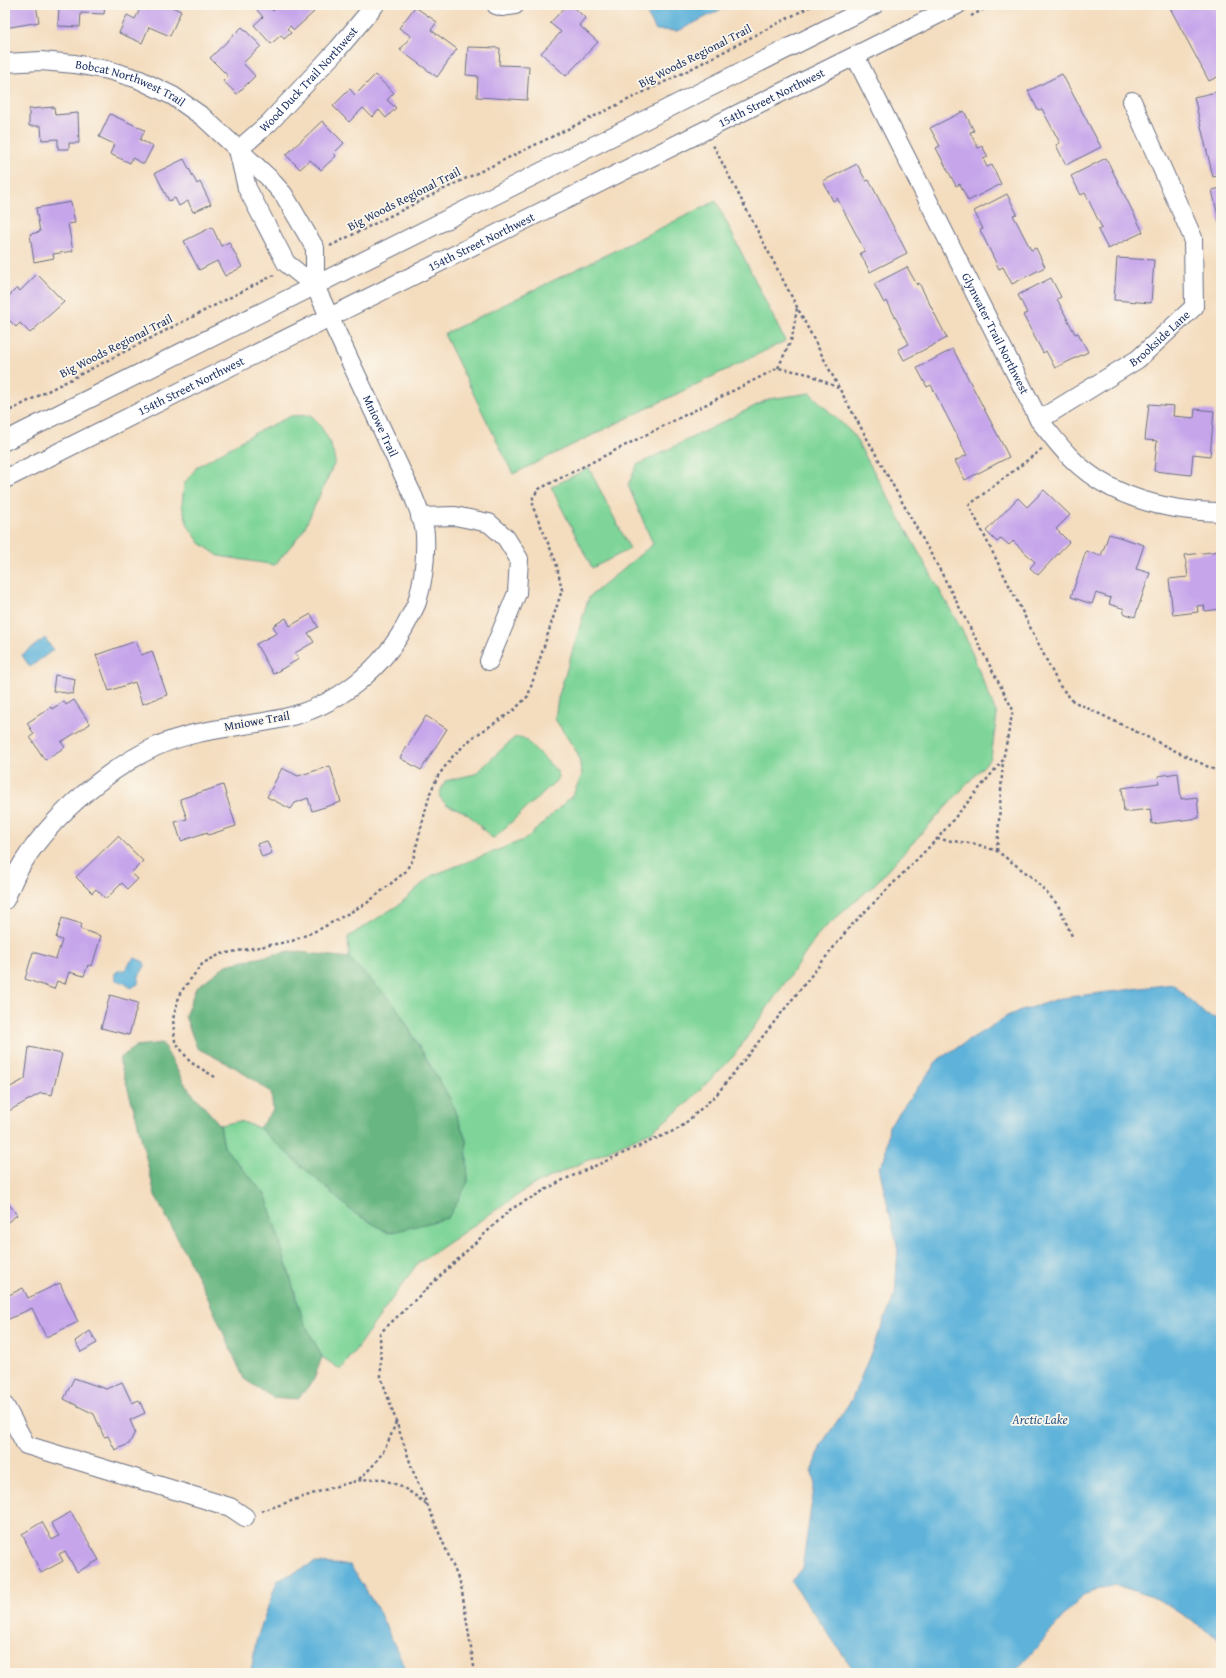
<svg xmlns="http://www.w3.org/2000/svg" width="1226" height="1678" font-family="'Gentium Book Plus',serif">
<style>
.green{fill:#7fd599;stroke:#4d827c}
.forest{fill:#67b681;stroke:#417270}
.water{fill:#5eb3da;stroke:#3c719c}
.building{fill:#c6a5eb}
.lines{fill:none;stroke-linecap:round;stroke-linejoin:round}
.minor-casing{stroke:#676c80;stroke-width:20}
.path{stroke:#676c80;stroke-width:2.5;stroke-dasharray:3 3;stroke-linecap:butt}
.minor{stroke:#fff;stroke-width:18}
.labels{text-anchor:middle;stroke-width:3.5;stroke-linejoin:round;paint-order:stroke}
.street-label{font-size:12px;fill:#1b2f5e;stroke:#fbf7ec}
.water-label{font-size:13px;font-style:italic;fill:#2f5783;stroke:#fbf7ec}
</style>
<rect width="100%" height="100%" fill="#fbf7ec"/>
<filter id="ink" filterUnits="userSpaceOnUse"><feTurbulence type="fractalNoise" baseFrequency=".025" numOctaves="2"/><feDisplacementMap in="SourceGraphic" scale="8" xChannelSelector="R" yChannelSelector="G"/><feConvolveMatrix kernelMatrix="1 2 1 2 8 2 1 2 1" color-interpolation-filters="sRGB"/></filter>
<filter id="wash" filterUnits="userSpaceOnUse"><feTurbulence type="fractalNoise" baseFrequency=".012" numOctaves="4" result="noise"/><feDisplacementMap in="SourceGraphic" scale="16" xChannelSelector="R" yChannelSelector="G"/><feGaussianBlur stdDeviation="0.9" result="paint"/><feColorMatrix in="noise" values="0 0 0 0 0 0 0 0 0 0 0 0 0 0 0 0 0 1.4 0 .05"/><feComposite in="paint" operator="in"/></filter>
<g filter="url(#wash)">
<rect width="100%" height="100%" fill="#f4ddbf"/>
<path class="green" d="M 716,201 L 785,341 L 513,474 L 444,334 Z
M 810,393 L 853,434 L 965,636 L 997,715 L 991,758 L 873,886 L 821,931 L 733,1057 L 686,1104 L 652,1131 L 531,1186 L 417,1264 L 341,1370 L 322,1357 L 303,1320 L 266,1196 L 224,1147 L 220,1125 L 240,1121 L 259,1128 L 353,1212 L 389,1233 L 468,1182 L 466,1140 L 450,1099 L 395,1005 L 349,958 L 348,937 L 400,904 L 431,876 L 526,839 L 573,795 L 582,775 L 578,754 L 555,719 L 558,698 L 589,597 L 653,544 L 628,485 L 637,465 L 769,399 Z
M 311,415 C 323,427 333,445 335,462 L 303,531 L 275,565 L 219,556 L 200,543 L 188,526 L 182,505 L 184,484 L 197,467 L 253,434 L 291,416 Z
M 589,468 L 630,549 L 592,568 L 551,487 Z
M 520,737 L 525,739 L 558,772 L 559,778 L 495,837 L 492,838 C 483,830 474,818 464,812 C 454,806 445,808 439,795 L 445,781 L 475,774 L 514,738 Z"/>
<path class="forest" d="M 290,951 L 349,958 L 395,1005 L 450,1099 L 466,1140 L 468,1182 L 448,1218 L 389,1233 L 353,1212 L 259,1128 L 273,1110 L 271,1092 L 236,1068 L 197,1048 L 185,1016 L 196,988 L 226,965 Z
M 162,1043 L 186,1086 L 220,1125 L 224,1147 L 266,1196 L 303,1320 L 322,1357 L 314,1379 L 298,1399 L 272,1397 L 244,1379 L 203,1287 L 155,1195 L 136,1116 L 119,1059 L 136,1046 Z"/>
<path class="water" d="M 646,5 L 730,5 L 678,31 L 656,30 L 648,16 Z
M 45,638 L 53,650 L 30,667 L 22,655 Z
M 135,958 L 144,962 L 145,966 L 139,976 L 138,984 L 131,988 L 124,983 L 116,980 C 112,972 118,970 125,970 L 131,961 Z
M 1173,984 L 1206,1015 L 1221,1020 L 1221,1640 L 1160,1600 L 1114,1584 L 1083,1595 L 1014,1673 L 856,1673 L 791,1581 L 802,1568 L 815,1481 L 812,1473 L 821,1445 L 852,1399 L 895,1294 L 898,1250 L 879,1167 L 885,1157 L 889,1126 L 939,1059 L 1009,1015 L 1061,998 Z
M 314,1563 L 350,1565 L 378,1610 L 404,1665 L 402,1673 L 251,1673 L 256,1641 L 277,1581 Z"/>
<g id="blocks">
<path class="building" d="M 5,5 L 36,5 L 39,22 L 5,28 Z
M 59,5 L 105,5 L 104,14 L 81,13 L 80,27 L 58,26 Z
M 142,5 L 167,5 L 181,11 L 170,36 L 149,27 L 142,43 L 119,33 L 127,15 L 135,19 Z
M 262,5 L 268,5 L 273,11 L 279,5 L 308,5 L 314,12 L 294,30 L 290,26 L 287,29 L 291,33 L 284,39 L 281,35 L 271,44 L 254,25 L 263,17 L 257,10 Z
M 567,5 L 572,5 L 585,18 L 579,25 L 598,42 L 566,76 L 541,53 L 561,32 L 550,23 Z
M 1177,5 L 1216,5 L 1221,15 L 1221,75 L 1209,81 L 1170,8 Z
M 415,7 L 437,22 L 431,30 L 457,49 L 437,77 L 400,50 L 411,36 L 399,28 Z
M 242,27 L 261,46 L 243,63 L 255,76 L 237,94 L 223,81 L 228,76 L 210,58 Z
M 468,47 L 500,48 L 499,65 L 529,66 L 527,100 L 477,97 L 478,76 L 466,75 Z
M 1062,74 L 1101,147 L 1066,165 L 1056,145 L 1060,143 L 1042,109 L 1038,110 L 1028,91 Z
M 375,75 L 394,93 L 387,100 L 396,108 L 386,118 L 379,110 L 372,117 L 363,108 L 349,122 L 333,106 L 350,89 L 355,95 Z
M 1221,91 L 1221,175 L 1213,177 L 1194,97 Z
M 54,107 L 55,115 L 78,113 L 79,143 L 69,143 L 69,149 L 58,149 L 58,139 L 42,140 L 41,126 L 29,126 L 29,109 Z
M 964,111 L 974,131 L 970,132 L 978,148 L 982,146 L 988,157 L 983,159 L 987,167 L 992,165 L 1001,184 L 968,201 L 960,184 L 956,186 L 936,148 L 940,146 L 930,128 Z
M 110,114 L 145,130 L 140,140 L 153,146 L 144,164 L 132,158 L 130,163 L 110,154 L 114,144 L 99,137 Z
M 322,121 L 344,143 L 334,153 L 336,156 L 321,170 L 310,160 L 300,169 L 286,155 Z
M 1106,158 L 1143,232 L 1108,249 L 1098,230 L 1102,228 L 1085,193 L 1081,195 L 1071,176 Z
M 184,159 L 197,184 L 200,182 L 211,204 L 193,212 L 188,201 L 179,206 L 175,198 L 169,201 L 155,173 Z
M 857,164 L 866,181 L 869,180 L 907,253 L 870,272 L 860,253 L 865,251 L 837,198 L 833,201 L 823,181 Z
M 1221,188 L 1221,225 L 1220,225 L 1212,190 Z
M 1007,194 L 1017,214 L 1013,215 L 1031,250 L 1036,248 L 1045,267 L 1012,284 L 1003,267 L 999,269 L 980,230 L 983,229 L 974,211 Z
M 71,202 L 75,223 L 68,224 L 73,251 L 53,254 L 54,258 L 34,262 L 30,234 L 40,232 L 36,208 Z
M 212,227 L 221,246 L 229,242 L 242,267 L 225,276 L 217,261 L 199,270 L 184,241 Z
M 1117,258 L 1154,260 L 1151,303 L 1114,300 Z
M 907,267 L 917,285 L 919,283 L 947,338 L 904,360 L 898,349 L 909,344 L 887,301 L 884,303 L 874,284 Z
M 37,274 L 64,302 L 30,333 L 20,323 L 16,327 L 5,316 L 5,300 L 17,288 L 20,291 Z
M 1051,278 L 1061,297 L 1057,299 L 1075,334 L 1078,333 L 1088,352 L 1055,368 L 1046,351 L 1043,353 L 1023,315 L 1027,313 L 1018,295 Z
M 953,349 L 1009,457 L 965,480 L 955,461 L 967,455 L 931,385 L 927,387 L 917,368 Z
M 1149,404 L 1174,406 L 1173,416 L 1194,418 L 1195,409 L 1214,411 L 1210,456 L 1193,454 L 1191,475 L 1154,471 L 1157,441 L 1145,440 Z
M 1044,490 L 1070,515 L 1056,529 L 1069,542 L 1038,575 L 1030,568 L 1035,562 L 1013,541 L 1009,545 L 1001,538 L 997,542 L 986,531 L 1018,498 L 1027,507 Z
M 1109,534 L 1144,545 L 1136,569 L 1150,573 L 1135,617 L 1123,613 L 1125,609 L 1109,604 L 1111,598 L 1096,593 L 1092,604 L 1071,597 L 1086,551 L 1101,556 Z
M 1221,551 L 1221,609 L 1205,611 L 1204,605 L 1197,606 L 1198,612 L 1173,615 L 1169,579 L 1188,577 L 1185,555 Z
M 311,614 L 318,627 L 308,633 L 314,642 L 295,653 L 299,659 L 273,674 L 256,644 L 277,633 L 273,626 L 286,618 L 290,626 Z
M 136,641 L 141,655 L 152,651 L 167,695 L 142,704 L 135,682 L 109,691 L 96,655 Z
M 55,675 L 75,679 L 73,694 L 53,691 Z
M 74,700 L 90,724 L 61,742 L 65,747 L 45,760 L 30,737 L 34,734 L 27,723 L 51,707 L 52,709 L 64,701 L 66,705 Z
M 426,716 L 447,729 L 421,770 L 400,758 Z
M 330,766 L 341,802 L 312,811 L 308,798 L 295,803 L 291,809 L 267,797 L 282,768 L 298,776 Z
M 1178,773 L 1181,799 L 1197,797 L 1199,818 L 1152,824 L 1150,809 L 1124,812 L 1122,788 L 1159,783 L 1158,776 Z
M 223,785 L 236,826 L 208,835 L 207,832 L 181,841 L 175,822 L 187,819 L 180,799 Z
M 118,836 L 143,861 L 131,873 L 138,879 L 128,889 L 122,883 L 106,899 L 96,889 L 92,893 L 76,877 Z
M 267,841 L 272,853 L 262,857 L 257,844 Z
M 62,918 L 82,924 L 80,929 L 101,936 L 92,966 L 88,965 L 84,976 L 69,972 L 65,984 L 57,981 L 54,989 L 25,979 L 33,952 L 56,959 L 62,940 L 56,938 Z
M 110,995 L 138,1003 L 129,1035 L 101,1028 Z
M 29,1047 L 62,1054 L 52,1095 L 41,1093 L 5,1113 L 5,1090 L 25,1079 Z
M 5,1199 L 17,1215 L 5,1224 Z
M 60,1283 L 78,1322 L 46,1337 L 32,1308 L 5,1321 L 5,1297 L 23,1288 L 28,1298 Z
M 90,1331 L 97,1343 L 81,1352 L 75,1341 Z
M 74,1378 L 106,1389 L 122,1382 L 132,1403 L 139,1400 L 145,1413 L 130,1420 L 135,1432 L 129,1444 L 115,1450 L 108,1436 L 104,1437 L 94,1414 L 64,1399 Z
M 71,1512 L 99,1560 L 77,1572 L 65,1551 L 59,1554 L 63,1561 L 41,1573 L 22,1534 L 42,1522 L 52,1540 L 59,1536 L 51,1523 Z"/>
</g>
</g>
<g filter="url(#ink)">
<use href="#blocks" fill-opacity="0" stroke="#676c80" stroke-width="1"/>
<g class="lines">
<defs>
<g id="minor">
<path d="M 496,5 L 502,7 L 515,5"/>
<path id="s1" d="M 855,56 L 1039,420 C 1049,432 1059,446 1070,457 C 1110,498 1166,511 1221,512"/>
<path id="s2" d="M 5,63 L 41,61 L 75,64 L 108,70 L 138,79 L 173,96 L 203,117 L 268,177 L 284,195 L 315,248 L 315,286 L 414,498 C 418,509 425,523 425,535 C 426,556 423,582 417,602 C 415,608 411,614 409,619 C 384,668 338,706 284,718 C 240,728 196,728 155,747 C 104,771 46,821 18,871 C 13,880 9,891 5,900"/>
<path id="s3" d="M 238,150 L 269,123 L 338,49 L 375,5"/>
<path d="M 238,150 L 247,188 L 286,263 L 315,286"/>
<path id="s4" d="M 1039,420 L 1138,359 L 1194,307 L 1193,238 L 1132,101"/>
<path d="M 5,441 L 874,5"/>
<path id="s5" d="M 5,479 C 322,320 641,164 957,5"/>
<path d="M 420,517 L 455,516 L 489,523 L 506,538 L 519,559 L 517,593 L 489,661"/>
<path d="M 5,1406 L 26,1445 L 230,1507 L 245,1517"/>
</g>
</defs>
<use href="#minor" class="minor-casing"/>
<path class="path" d="M 971,16 L 992,5
M 330,246 L 440,191 L 681,74 L 813,5
M 778,368 L 792,338 L 797,308
M 5,413 L 274,275
M 1042,449 L 969,505 L 1059,685 L 1073,701 L 1221,773
M 937,839 L 976,844 L 997,851 L 1033,878 L 1058,905 L 1072,936
M 997,851 L 1003,760
M 215,1077 L 190,1062 L 175,1041 L 173,1019 L 180,993 L 203,963 L 221,954 L 292,941 L 320,929 L 367,903 L 405,872 L 413,859 L 430,793 L 438,776 L 453,756 L 472,738 L 513,711 L 528,696 L 562,590 L 556,562 L 533,507 L 533,497 L 539,489 L 778,368 L 809,374 L 838,388
M 359,1479 C 380,1461 387,1447 396,1422
M 261,1511 C 286,1504 358,1475 379,1479 C 401,1484 411,1492 427,1505
M 475,1673 L 461,1585 L 413,1471 L 381,1377 L 380,1333 L 511,1209 L 561,1181 L 680,1128 L 717,1094 L 849,928 L 937,839 L 1003,760 L 1013,710 L 941,572 L 839,388 L 713,145"/>
<use href="#minor" class="minor"/>
</g>
</g>
<g class="labels">
<g class="street-label">
<text transform="translate(695 56) rotate(-27)" y="4">Big Woods Regional Trail</text>
<text dy="4" stroke="none"><textPath href="#s3" startOffset="100">Wood Duck Trail Northwest</textPath></text>
<text dy="4" stroke="none"><textPath href="#s2" startOffset="129">Bobcat Northwest Trail</textPath></text>
<text dy="4" stroke="none"><textPath href="#s5" startOffset="856">154th Street Northwest</textPath></text>
<text transform="translate(404 199) rotate(-27)" y="4">Big Woods Regional Trail</text>
<text dy="4" stroke="none"><textPath href="#s5" startOffset="532">154th Street Northwest</textPath></text>
<text dy="4" stroke="none"><textPath href="#s1" startOffset="311">Glynwater Trail Northwest</textPath></text>
<text dy="4" stroke="none"><textPath href="#s4" startOffset="146">Brookside Lane</textPath></text>
<text transform="translate(116 346) rotate(-27)" y="4">Big Woods Regional Trail</text>
<text dy="4" stroke="none"><textPath href="#s5" startOffset="208">154th Street Northwest</textPath></text>
<text dy="4" stroke="none"><textPath href="#s2" startOffset="577">Mniowe Trail</textPath></text>
<text transform="translate(257 721) rotate(-10)" y="4">Mniowe Trail</text>
</g>
<g class="water-label">
<text x="1040" y="1424">Arctic Lake</text>
</g>
</g>
<rect width="1226" height="1678" fill="none" stroke="#fbf7ec" stroke-width="20"/>
</svg>
